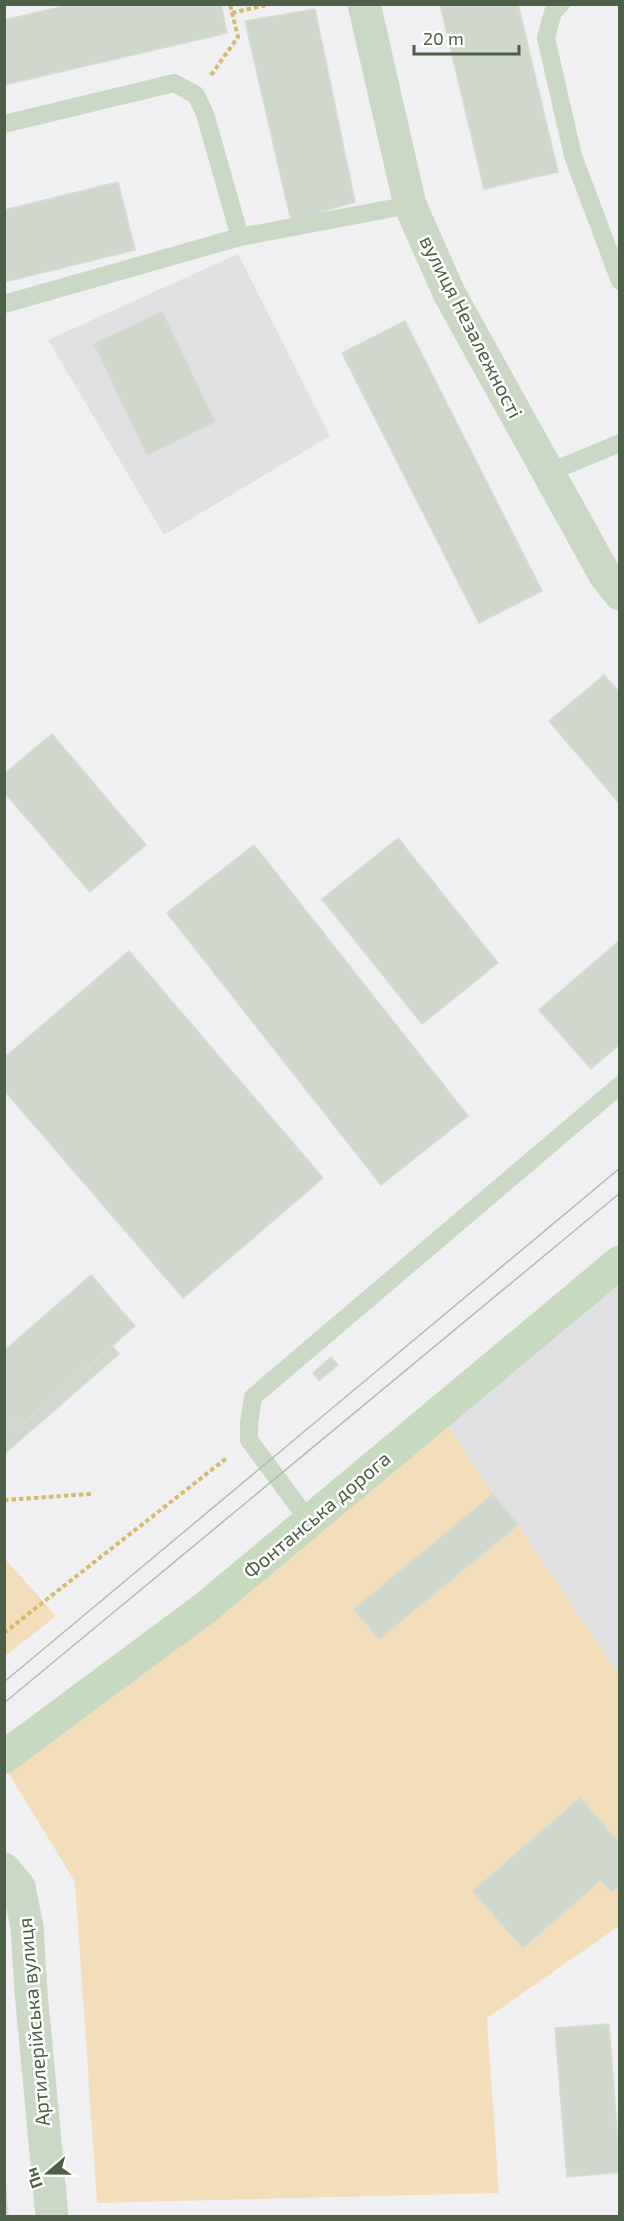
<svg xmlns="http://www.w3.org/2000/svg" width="624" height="2221" font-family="'Exo 2',sans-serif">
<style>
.education{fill:#e1e1e4}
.green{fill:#f4deba}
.building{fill:#d0d8ce;stroke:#d4dcd3;stroke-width:1.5}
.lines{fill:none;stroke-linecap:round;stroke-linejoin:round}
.path{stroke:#d6ba6e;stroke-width:4;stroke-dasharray:4.5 3;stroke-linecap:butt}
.service{stroke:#cbd8c5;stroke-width:18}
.minor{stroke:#cbd8c5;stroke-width:33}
.tertiary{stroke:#cbd8c5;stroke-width:33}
.secondary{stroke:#c7dac0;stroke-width:33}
.tram{stroke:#b3bbb1;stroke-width:1.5}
.labels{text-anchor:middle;stroke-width:5;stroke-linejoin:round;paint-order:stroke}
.street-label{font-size:20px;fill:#4d5f46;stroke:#fff}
</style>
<rect width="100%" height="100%" fill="#f0eff2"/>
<path class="education" d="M 238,254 L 330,436 L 164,535 L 48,340 Z
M 619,1269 L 619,1675 L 518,1525 L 493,1494 L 442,1416 Z"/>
<path class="green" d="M 442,1416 L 493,1494 L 518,1525 L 619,1675 L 619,1926 L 487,2018 L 499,2193 L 97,2203 L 75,1882 L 6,1769 Z
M 5,1559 L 56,1616 L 5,1656 Z"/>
<path class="building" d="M 73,4 L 221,4 L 227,33 L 4,85 L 4,20 Z
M 440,4 L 518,4 L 558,172 L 484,189 Z
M 315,9 L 355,202 L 291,221 L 245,21 Z
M 118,182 L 135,250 L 4,282 L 4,210 Z
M 162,311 L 215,422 L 147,455 L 94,344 Z
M 405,321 L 542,591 L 479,623 L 342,353 Z
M 604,675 L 620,693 L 620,804 L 549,721 Z
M 52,734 L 146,845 L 90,892 L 4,792 L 4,774 Z
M 398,838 L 498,963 L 422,1024 L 322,899 Z
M 254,845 L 468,1116 L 381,1185 L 167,913 Z
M 620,940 L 620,1044 L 591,1069 L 539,1010 Z
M 129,951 L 323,1178 L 183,1298 L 4,1090 L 4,1058 Z
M 91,1275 L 135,1326 L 17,1429 L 4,1414 L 4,1351 Z
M 112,1346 L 119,1354 L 4,1454 L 4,1414 L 17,1429 Z
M 331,1357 L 338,1365 L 319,1381 L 313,1373 Z
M 493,1494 L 518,1525 L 379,1639 L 354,1609 Z
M 580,1798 L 620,1844 L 620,1885 L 612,1892 L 601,1880 L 523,1948 L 473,1891 Z
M 609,2024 L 620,2172 L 567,2177 L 555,2028 Z
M 4,2170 L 8,2216 L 4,2216 Z"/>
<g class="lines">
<path class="path" d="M 232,13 L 270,4
M 211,75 L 238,37 L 230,4
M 4,1500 L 91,1494
M 4,1633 L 228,1457"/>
<path class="service" d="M 561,4 L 553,12 L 546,38 L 573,156 L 620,281
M 4,124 L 174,83 L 196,95 L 205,114 L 240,237
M 4,304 L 240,237 L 410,205
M 548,473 L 620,443
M 309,1521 L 249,1440 L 249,1423 L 253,1397 L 620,1085"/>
<path class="minor" d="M 364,4 L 410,205 L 449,293 L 605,575 L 620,594"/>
<path class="tertiary" d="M 4,1869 L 19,1887 L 27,1927 L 31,1992 L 52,2216"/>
<path class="secondary" d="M 4,1757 L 205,1608 L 620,1262"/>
<path class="tram" d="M 4,1682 L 620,1168
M 4,1703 L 620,1193"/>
</g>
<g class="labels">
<g class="street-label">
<text transform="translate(471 327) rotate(63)" y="7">вулиця Незалежності</text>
<text transform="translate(317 1515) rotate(-40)" y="7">Фонтанська дорога</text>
<text transform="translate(34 2022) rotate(-95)" y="7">Артилерійська вулиця</text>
</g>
</g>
<rect width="624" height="2221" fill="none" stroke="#4d5f46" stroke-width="12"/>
<g transform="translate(48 2173) rotate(250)" stroke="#ffffff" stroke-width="4.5" paint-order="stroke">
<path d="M0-4.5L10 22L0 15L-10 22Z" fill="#4d5f46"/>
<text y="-9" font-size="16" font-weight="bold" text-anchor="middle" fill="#4d5f46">Пн</text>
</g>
<path d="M414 45v9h105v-9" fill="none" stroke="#4d5f46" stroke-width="3"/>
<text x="423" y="45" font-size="18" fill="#4d5f46" stroke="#ffffff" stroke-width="4.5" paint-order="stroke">20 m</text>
</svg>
